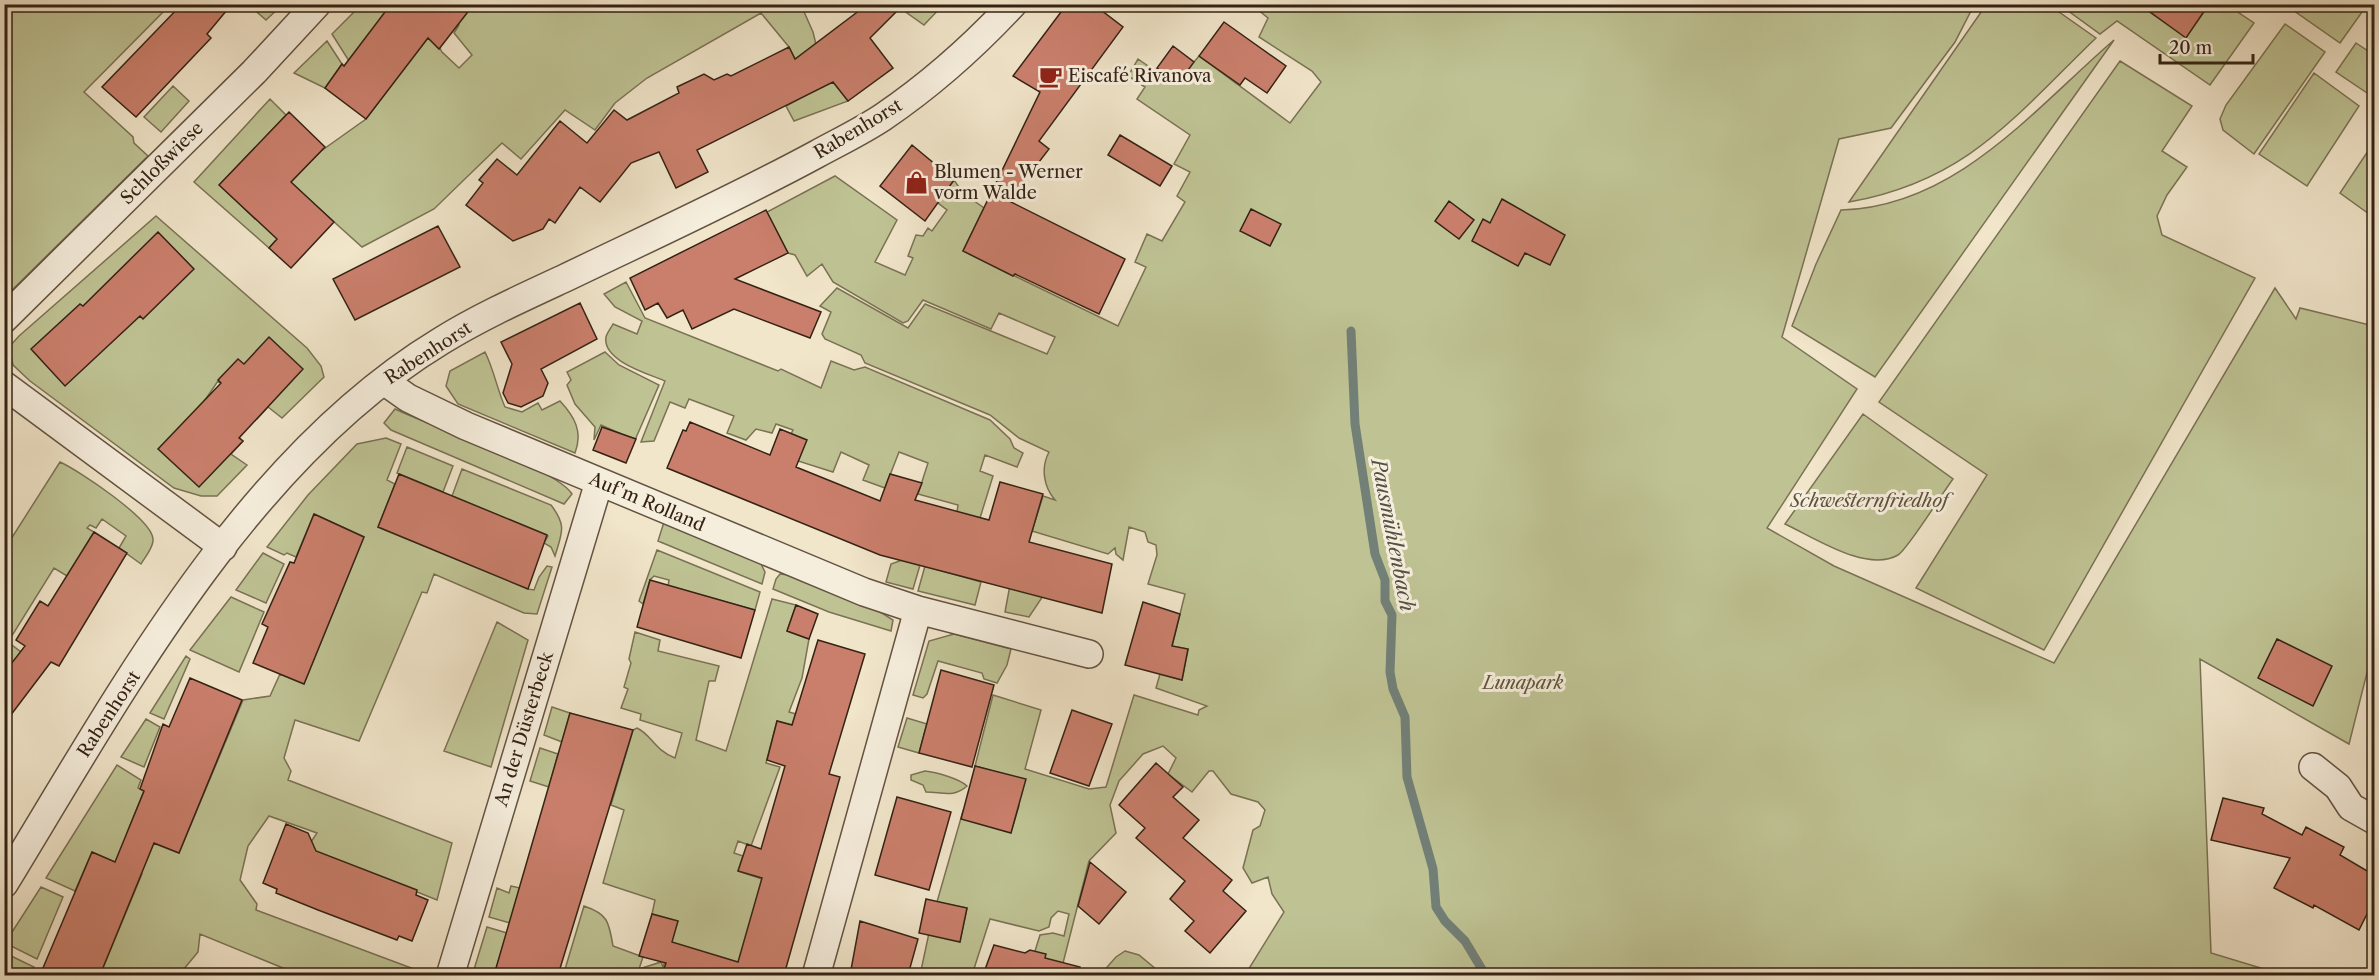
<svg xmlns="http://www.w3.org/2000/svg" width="2379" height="980" font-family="'Libre Caslon Text',serif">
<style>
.green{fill:#bfc394;stroke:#7a7254;stroke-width:1.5}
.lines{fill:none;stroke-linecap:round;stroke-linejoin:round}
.stream{stroke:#728078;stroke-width:9}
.building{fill:#ca7f6c;stroke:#342214;stroke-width:1.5}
.street-casing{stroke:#635342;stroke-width:30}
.street{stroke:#f6eedd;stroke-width:27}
.labels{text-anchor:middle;stroke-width:6;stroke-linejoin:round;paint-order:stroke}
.poi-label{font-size:18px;fill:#342214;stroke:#f6eedd;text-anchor:start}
.street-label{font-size:18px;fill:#342214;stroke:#f6eedd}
.park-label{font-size:18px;font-style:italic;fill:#5e523a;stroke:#f6eedd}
.water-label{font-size:20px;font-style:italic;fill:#535146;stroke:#f6eedd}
</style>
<rect width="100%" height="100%" fill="#f1e5ca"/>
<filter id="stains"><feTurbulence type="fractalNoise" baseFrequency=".00333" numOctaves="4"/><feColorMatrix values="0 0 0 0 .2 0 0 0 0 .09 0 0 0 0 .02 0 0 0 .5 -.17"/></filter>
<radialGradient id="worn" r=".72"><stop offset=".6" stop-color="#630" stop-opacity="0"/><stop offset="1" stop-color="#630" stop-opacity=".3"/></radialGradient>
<path class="green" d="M 471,4 L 801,5 L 813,32 L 821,65 L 848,101 L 794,121 L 786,106 L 812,92 L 789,47 L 761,13 L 647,78 L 615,103 L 595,130 L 565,110 L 521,159 L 502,143 L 434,209 L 362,247 L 312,202 L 269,248 L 194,182 L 270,99 L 286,115 L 220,185 L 255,219 L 321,151 L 366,119 L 431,32 L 442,52 L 459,68 L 472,55 L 454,33 L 459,25 L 433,5 L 445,5 L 463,18 Z
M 2293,4 L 2367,4 L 2367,5 L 2340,43 L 2290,8 Z
M 4,5 L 170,5 L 84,92 L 133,137 L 134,143 L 148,156 L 5,297 Z
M 249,5 L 282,5 L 266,20 Z
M 361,5 L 391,5 L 349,61 L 332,34 Z
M 904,5 L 904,4 L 943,5 L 924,25 L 900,8 Z
M 1252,5 L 1974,5 L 1955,42 L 1891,128 L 1839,139 L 1782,337 L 1857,389 L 1767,528 L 1834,566 L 2054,663 L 2275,288 L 2296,319 L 2300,308 L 2374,326 L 2374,645 L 2349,744 L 2200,659 L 2211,953 L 2274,972 L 2273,975 L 1245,975 L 1284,912 L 1272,894 L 1268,877 L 1252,883 L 1243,868 L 1253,830 L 1260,826 L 1265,810 L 1258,802 L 1231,794 L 1213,771 L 1209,771 L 1192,792 L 1168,774 L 1176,758 L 1163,746 L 1143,754 L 1119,781 L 1110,805 L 1116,833 L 1089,861 L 1060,975 L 1040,975 L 1044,959 L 1035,951 L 1040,935 L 1053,933 L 1064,936 L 1069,914 L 1058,911 L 1051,918 L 1049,927 L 1039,931 L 990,919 L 972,975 L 920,975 L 929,933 L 960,941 L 967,908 L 937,902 L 963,811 L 1011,832 L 1019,806 L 1011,776 L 975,766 L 993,695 L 1041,710 L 1025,769 L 1089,789 L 1106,787 L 1134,695 L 1198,715 L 1199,710 L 1207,706 L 1156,688 L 1160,674 L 1182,680 L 1188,649 L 1172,646 L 1185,594 L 1148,584 L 1157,555 L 1156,545 L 1148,542 L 1145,532 L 1129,527 L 1123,560 L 1116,554 L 1115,548 L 1108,554 L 1032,531 L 1043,496 L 1055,500 C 1043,486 1041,467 1049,452 L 1019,438 L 990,415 L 865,363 L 861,355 L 825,339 L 822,334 L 831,312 L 820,306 L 837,288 L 908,328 L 925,304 L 1047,354 L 1055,337 L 999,313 L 991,329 L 923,300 L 908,321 L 903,323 L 833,282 L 822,264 L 807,276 L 795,255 L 788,253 L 767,212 L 835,176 L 897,220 L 875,262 L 905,275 L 913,258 L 908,256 L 916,235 L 923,236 L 928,228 L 932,231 L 947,210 L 938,203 L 954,180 L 963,193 L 984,208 L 963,251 L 1118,326 L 1146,267 L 1135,262 L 1147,234 L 1162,241 L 1185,202 L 1177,196 L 1190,172 L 1174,164 L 1190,135 L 1137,99 L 1145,87 L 1128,76 L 1138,59 L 1154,70 L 1194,62 L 1199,56 L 1290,123 L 1321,82 L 1312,71 L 1259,37 L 1268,18 Z
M 1986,5 L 2049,5 L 2096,38 C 2014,117 1967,181 1849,202 Z
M 2060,5 L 2139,5 L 2186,37 L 2209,5 L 2227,5 L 2254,23 L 2210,85 L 2117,21 L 2100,34 Z
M 2285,24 L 2325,52 L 2254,154 L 2223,130 L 2220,119 L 2226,105 Z
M 2114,40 L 1875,377 L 1792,326 L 1816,264 L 1841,210 C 1956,207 2034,109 2114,40 Z
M 327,41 L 342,64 L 325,88 L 294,73 Z
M 2356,43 L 2374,55 L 2374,87 L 2370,95 L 2336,72 Z
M 2120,61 L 2192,106 L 2162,151 L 2187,167 L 2167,195 L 2157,216 L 2162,235 L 2255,278 L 2044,650 L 1916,588 L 1987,475 L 1879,402 Z
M 2314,73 L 2359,106 L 2307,186 L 2259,154 Z
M 173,86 L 189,101 L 161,132 L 144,117 Z
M 2374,142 L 2374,205 L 2369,214 L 2340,193 Z
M 156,216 L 307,348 L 321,366 L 324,377 L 282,418 L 268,407 L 257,419 L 218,381 L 203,403 L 243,441 L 231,454 L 247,465 L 217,496 L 201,496 L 174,488 L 30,381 L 13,365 L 9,347 L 19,336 Z
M 626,282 L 645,318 L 778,371 L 781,369 L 821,388 L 831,361 L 854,370 L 865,367 L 990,420 L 1010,439 L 1014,448 L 1023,453 L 1017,467 L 985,455 L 980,471 L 993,476 L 980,518 L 957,512 L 958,505 L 918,494 L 928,463 L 899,452 L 885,488 L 863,480 L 869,465 L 841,452 L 833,472 L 798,461 L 791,434 L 793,430 L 776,424 L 772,433 L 756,429 L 746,440 L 727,433 L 734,416 L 689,399 L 685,408 L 670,402 L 654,441 L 641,442 L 665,381 C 649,374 602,361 606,337 C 607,333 611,328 613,324 L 637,334 L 642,321 L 615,307 L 604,294 Z
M 485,352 C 494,370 497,389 505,407 L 522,412 L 538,403 L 542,410 L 560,401 C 575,417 583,432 575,453 L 458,404 L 446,386 L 450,371 Z
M 605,352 L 619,365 L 659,385 L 635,440 L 601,425 L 594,440 L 595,427 L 575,404 L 567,385 L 571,380 L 567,372 Z
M 395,409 C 430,426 556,468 572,494 L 564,504 L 391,430 L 384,423 Z
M 1863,414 L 1953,479 C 1943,492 1908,549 1898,555 C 1867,573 1815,538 1785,524 Z
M 386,438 L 401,444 L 387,480 L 395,484 L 378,527 L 528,589 L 534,590 L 539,577 L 547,566 L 552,567 L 537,614 L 524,613 L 434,574 L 427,593 L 422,592 L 359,741 L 295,720 L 284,758 L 291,771 L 288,780 L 452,843 L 437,900 L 307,848 L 317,833 L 269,816 L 248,846 L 240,880 L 257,904 L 256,910 L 430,975 L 300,975 L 200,934 L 198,952 L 179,975 L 100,975 L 142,874 L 92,852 L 75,891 L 46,878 L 117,765 L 141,780 L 138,788 L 144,791 L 127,833 L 179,853 L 243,700 L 270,696 L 280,674 L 304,684 L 364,537 L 314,514 L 296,557 L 287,553 L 284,555 L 267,547 L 308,495 L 357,444 Z
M 407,447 L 453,466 L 443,492 L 397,473 Z
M 60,462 C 78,470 152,519 153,539 C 154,547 145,557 141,564 L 119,548 L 126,536 L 102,519 L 96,528 L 90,525 L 87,528 L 94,532 L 67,576 L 54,568 L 8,642 L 21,652 L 5,673 L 4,550 Z
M 462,469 L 551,505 C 567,526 562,532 555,556 L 551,547 L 544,543 L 548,536 L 452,496 Z
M 664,522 L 760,562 L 765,572 L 762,584 L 658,541 Z
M 657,550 L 760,592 L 755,610 L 668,586 L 669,580 L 654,576 L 650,580 L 643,604 L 639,601 Z
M 263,553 L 284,564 L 266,603 L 236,590 Z
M 902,560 L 920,565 L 913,589 L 886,582 L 891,564 Z
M 925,566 L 981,582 L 975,605 L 918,591 Z
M 780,574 L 790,575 L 882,613 L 893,620 L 891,631 L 829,612 L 773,589 L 776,579 Z
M 1012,574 L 1043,596 L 1029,617 L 1005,612 Z
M 231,597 L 264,612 L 239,672 L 190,650 Z
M 772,599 L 796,605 L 787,631 L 809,639 L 802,678 L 789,712 L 796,714 L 792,725 L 777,721 L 766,763 L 780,767 L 751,846 L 738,841 L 734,853 L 743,856 L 738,871 L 762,879 L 743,968 L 703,952 L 696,975 L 563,976 L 584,906 C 608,914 609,922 613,946 L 643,957 L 639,969 L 661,962 L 663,967 L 678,921 L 652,914 L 655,900 L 603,883 L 624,810 L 611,805 L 633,730 L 637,728 C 652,735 653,749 675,758 L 682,733 L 640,720 L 641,714 L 621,708 L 628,689 L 624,687 L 631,663 L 629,659 L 635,632 L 660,640 L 658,651 L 719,666 L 715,681 L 709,681 L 696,740 L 726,751 Z
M 497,622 L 528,640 L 491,767 L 444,751 Z
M 954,634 L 1011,649 L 1007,665 L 997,683 L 984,679 L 982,673 L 938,661 L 927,694 L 923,698 L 913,695 L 929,641 Z
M 186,656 L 190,659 L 164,719 L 150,713 Z
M 552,707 L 570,713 L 562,742 L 544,735 Z
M 907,718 L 927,724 L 919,753 L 898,747 Z
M 146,719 L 160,727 L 144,767 L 121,757 Z
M 540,748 L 558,754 L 549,787 L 530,781 Z
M 925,771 C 936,772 960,779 967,786 C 954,798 942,792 926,792 L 923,785 L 911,780 L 911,775 Z
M 511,886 L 520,888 L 510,923 L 489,917 L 497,888 L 509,893 Z
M 41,887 L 63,897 L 37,959 L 5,943 Z
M 487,927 L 507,933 L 494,975 L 472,976 Z
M 1125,951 L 1139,955 L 1163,975 L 1100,975 L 1116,957 Z
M 5,953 L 34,967 L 30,975 L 5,975 Z"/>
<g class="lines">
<path class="stream" d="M 1351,331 L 1355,424 L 1375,554 L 1385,580 L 1385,601 L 1392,615 L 1390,672 L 1393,689 L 1405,717 L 1407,777 L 1433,869 L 1436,907 L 1445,921 L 1465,941 L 1486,976"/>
</g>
<path class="building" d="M 182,4 L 232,4 L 207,34 L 211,38 L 136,117 L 102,87 Z
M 391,4 L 474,4 L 439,49 L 428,38 L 366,119 L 325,88 L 342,64 L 344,66 Z
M 868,4 L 904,4 L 870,38 L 893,68 L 848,101 L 833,82 L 697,150 L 708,172 L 676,188 L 659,152 L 631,163 L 600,202 L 580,187 L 555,223 L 549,219 L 543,229 L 513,241 L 466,205 L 483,183 L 479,180 L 497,159 L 517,175 L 560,121 L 587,143 L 614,110 L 627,120 L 679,93 L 677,87 L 704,74 L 714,80 L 727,74 L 731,76 L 789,47 L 795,59 Z
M 1067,4 L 1093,4 L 1123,27 L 1039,141 L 1049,149 L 1009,201 L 1125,259 L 1099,314 L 1015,274 L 1013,276 L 963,251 L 1040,92 L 1013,76 Z
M 2139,4 L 2209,4 L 2186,38 Z
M 1224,22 L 1286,66 L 1267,93 L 1245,78 L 1240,85 L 1199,56 Z
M 1173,46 L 1194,62 L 1178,84 L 1157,68 Z
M 289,112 L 325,147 L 291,182 L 334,222 L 291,268 L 269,248 L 277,239 L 219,185 Z
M 1120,135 L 1172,166 L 1160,186 L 1108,155 Z
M 912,145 L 954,180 L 925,221 L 880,186 Z
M 1502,199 L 1565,235 L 1550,265 L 1525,253 L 1518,266 L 1472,241 L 1483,219 L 1490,223 Z
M 1449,201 L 1474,220 L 1459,239 L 1435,221 Z
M 1251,209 L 1281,224 L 1270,246 L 1240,231 Z
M 766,210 L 788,253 L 735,279 L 821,312 L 810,338 L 734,309 L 692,329 L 683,310 L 667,318 L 658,303 L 645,310 L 630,278 Z
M 438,226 L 460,267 L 355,320 L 333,279 Z
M 158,232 L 194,269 L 143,319 L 140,316 L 65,386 L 31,349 L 80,304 L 83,306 Z
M 580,303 L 597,339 L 541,369 L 548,383 L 543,396 L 521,407 L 508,403 L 503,393 L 512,364 L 501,342 Z
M 269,337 L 303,369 L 239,438 L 243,441 L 199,487 L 158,449 L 221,383 L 218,380 L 238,359 L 244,364 Z
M 690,422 L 770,455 L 780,429 L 807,440 L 796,467 L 880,501 L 890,474 L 922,483 L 915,500 L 989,520 L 1000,482 L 1043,494 L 1029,542 L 1112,564 L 1102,613 L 880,555 L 667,468 L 683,430 L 686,431 Z
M 602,427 L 636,439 L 626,463 L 593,450 Z
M 399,474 L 547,535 L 528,589 L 378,527 Z
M 314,514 L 364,537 L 304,684 L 253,663 L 268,627 L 262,624 L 290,562 L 294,563 Z
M 94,532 L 127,553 L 59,666 L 51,662 L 4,724 L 4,673 L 25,646 L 16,640 L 40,601 L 48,606 Z
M 650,580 L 755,610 L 741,658 L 637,627 Z
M 1143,602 L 1180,614 L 1172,646 L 1188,649 L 1182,680 L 1125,665 Z
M 796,605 L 818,614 L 809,639 L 787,631 Z
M 2277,639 L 2332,666 L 2313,706 L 2258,678 Z
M 818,640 L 865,654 L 829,774 L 840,777 L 784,975 L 662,975 L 666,963 L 639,956 L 652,914 L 678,921 L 672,942 L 738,962 L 762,878 L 738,871 L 747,844 L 761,849 L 785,766 L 767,760 L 777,721 L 792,725 Z
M 941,670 L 994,685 L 972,767 L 919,753 Z
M 190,678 L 242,700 L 179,853 L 154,843 L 100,975 L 40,975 L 92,852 L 115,862 L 144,791 L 140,789 L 163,724 L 169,727 Z
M 1072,710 L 1112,724 L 1089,786 L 1050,773 Z
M 570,713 L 633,730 L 558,975 L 494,975 Z
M 1156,763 L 1183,787 L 1173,797 L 1199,820 L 1183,838 L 1232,880 L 1223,891 L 1246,911 L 1210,953 L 1185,931 L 1194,921 L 1170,899 L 1185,881 L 1136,838 L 1145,828 L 1119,805 Z
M 975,766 L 1026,779 L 1011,833 L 961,819 Z
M 897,797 L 951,812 L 929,890 L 875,875 Z
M 2223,798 L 2264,808 L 2262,814 L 2302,835 L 2306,827 L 2344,847 L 2340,855 L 2374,875 L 2374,900 L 2359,930 L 2314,905 L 2313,908 L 2274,888 L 2290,858 L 2211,840 Z
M 286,824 L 308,833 L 316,851 L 417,890 L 416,895 L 428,900 L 412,941 L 399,936 L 397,940 L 318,910 L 276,893 L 277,889 L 263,883 Z
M 1090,862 L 1126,892 L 1099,924 L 1078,906 Z
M 926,899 L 967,908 L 960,942 L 919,933 Z
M 860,921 L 918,939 L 908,975 L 850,975 Z
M 994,945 L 1025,953 L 1030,950 L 1046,954 L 1045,958 L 1080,967 L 1079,975 L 983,975 Z"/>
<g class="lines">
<defs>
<path id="street" d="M 4,319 L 254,72 L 317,4
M 384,381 L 408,398 L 466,426 L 864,592 L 918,610 L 1089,654
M 4,385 L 223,547
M 2313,767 L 2338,787 L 2351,807 L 2374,820
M 4,884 C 120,694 246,459 441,341 C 480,317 522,298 563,279 C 648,238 734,199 817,154 C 839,142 862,131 883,117 C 930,85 974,46 1013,4
M 450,976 L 599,482
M 816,976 L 918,610"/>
</defs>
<use href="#street" class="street-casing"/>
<use href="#street" class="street"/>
</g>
<defs>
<symbol id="cafe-bare" viewBox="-9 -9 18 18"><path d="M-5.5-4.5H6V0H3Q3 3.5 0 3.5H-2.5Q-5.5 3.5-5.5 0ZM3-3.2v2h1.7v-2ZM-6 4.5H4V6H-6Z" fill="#8f2418" stroke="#f6eedd" stroke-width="2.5" paint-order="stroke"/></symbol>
<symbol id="shop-bare" viewBox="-9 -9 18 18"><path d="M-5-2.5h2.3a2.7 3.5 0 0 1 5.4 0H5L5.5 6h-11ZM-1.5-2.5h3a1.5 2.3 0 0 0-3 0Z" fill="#8f2418" stroke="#f6eedd" stroke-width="2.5" paint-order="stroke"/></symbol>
</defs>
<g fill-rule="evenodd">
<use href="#cafe-bare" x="1034" y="60" width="33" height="33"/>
<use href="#shop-bare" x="900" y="166" width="33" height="33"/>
</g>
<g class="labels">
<g class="poi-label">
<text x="1068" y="82">Eiscafé Rivanova</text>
<text x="934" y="178">Blumen - Werner<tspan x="934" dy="21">vorm Walde</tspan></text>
</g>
<g class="street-label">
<text transform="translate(858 129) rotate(-31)" y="6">Rabenhorst</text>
<text transform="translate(162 163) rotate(-45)" y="6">Schloßwiese</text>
<text transform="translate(428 353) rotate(-33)" y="6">Rabenhorst</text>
<text transform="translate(647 502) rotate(23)" y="6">Auf'm Rolland</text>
<text transform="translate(109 714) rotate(-57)" y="6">Rabenhorst</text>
<text transform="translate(524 729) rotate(-73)" y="6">An der Düsterbeck</text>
</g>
<g class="park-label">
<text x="1869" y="507">Schwesternfriedhof</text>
<text x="1523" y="689">Lunapark</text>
</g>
<g class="water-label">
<text transform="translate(1393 535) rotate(79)" y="7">Pausmühlenbach</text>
</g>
</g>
<rect width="2379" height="980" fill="none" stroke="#f1e5ca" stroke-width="24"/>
<rect x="6" y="6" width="2367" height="968" fill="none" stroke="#342214" stroke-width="3"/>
<rect x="12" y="12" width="2355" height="956" fill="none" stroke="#342214" stroke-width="1.5"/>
<path d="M2160 54v9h93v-9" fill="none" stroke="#342214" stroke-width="3"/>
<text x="2169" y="54" font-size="18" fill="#342214" stroke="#f6eedd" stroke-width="4.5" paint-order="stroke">20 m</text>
<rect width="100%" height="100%" filter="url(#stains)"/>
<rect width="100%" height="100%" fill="url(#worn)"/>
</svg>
